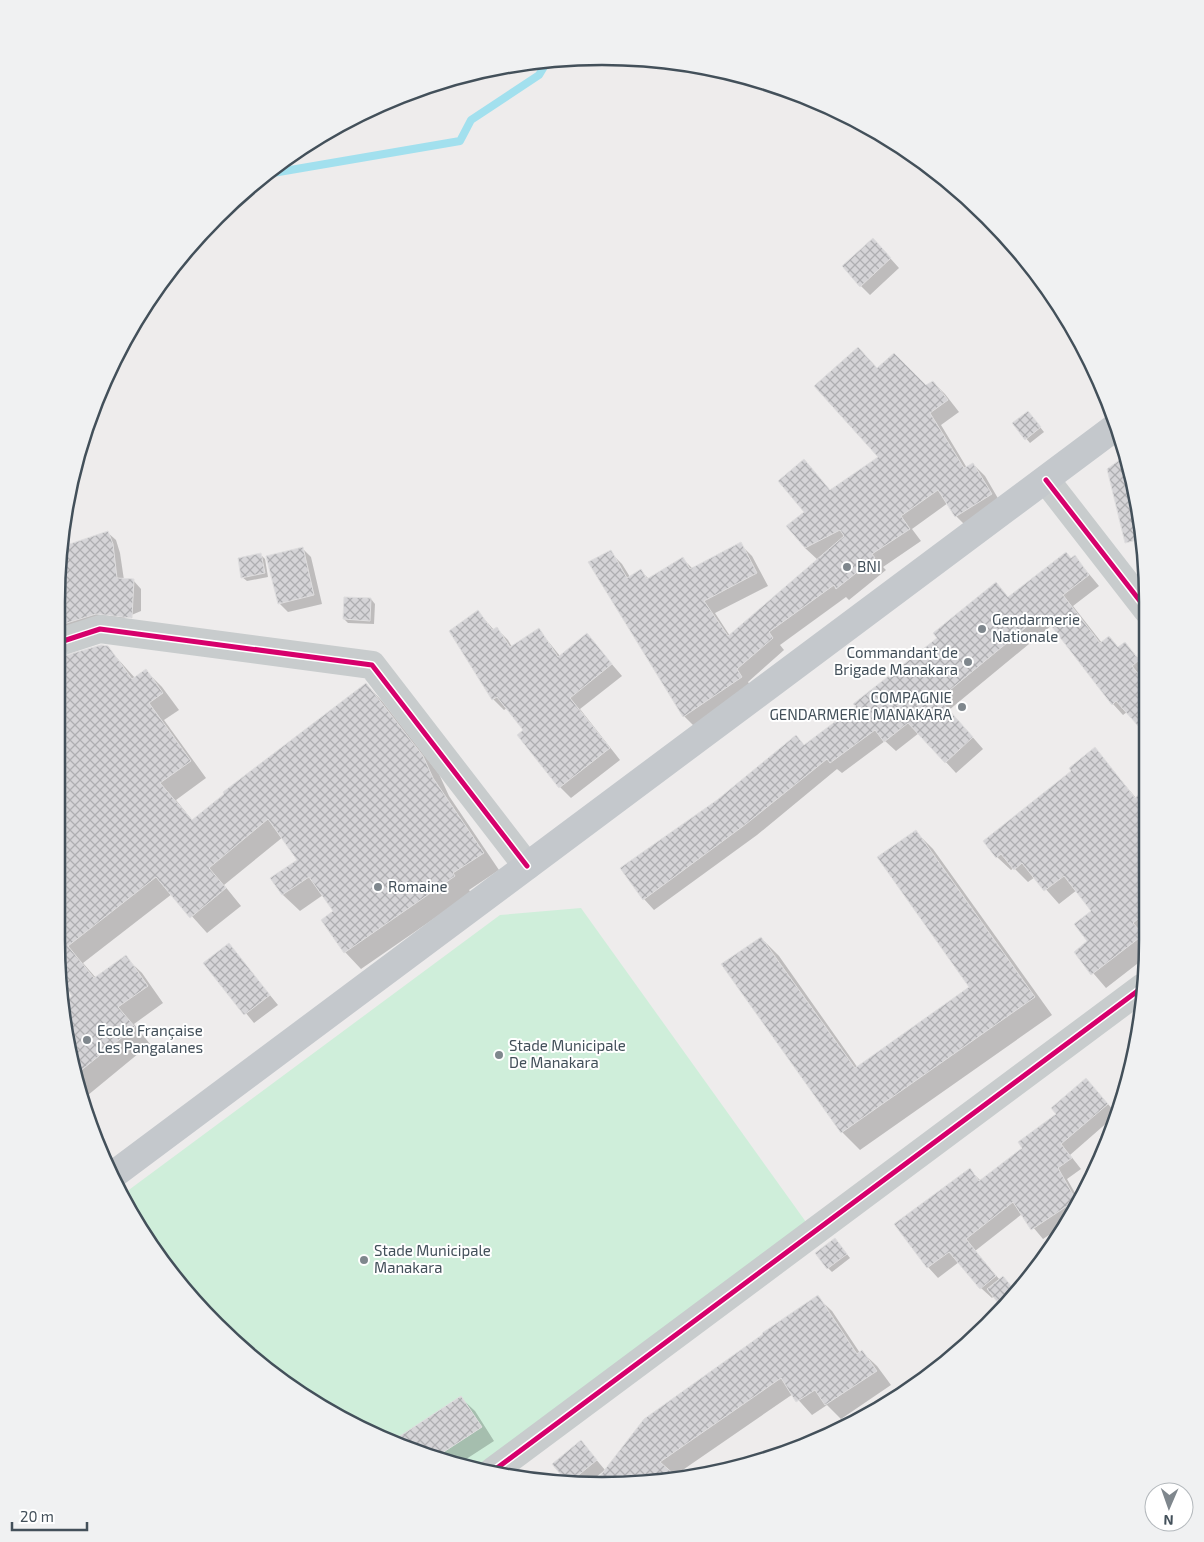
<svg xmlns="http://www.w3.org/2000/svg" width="1204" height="1542" font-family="'Exo 2',sans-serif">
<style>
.pitch{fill:#cfeeda}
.shadow{fill:#0003}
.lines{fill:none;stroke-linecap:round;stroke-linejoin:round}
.stream{stroke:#a2e0ee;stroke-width:8}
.building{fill:url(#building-cross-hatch);stroke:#dfdedf}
.minor{stroke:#c8cccd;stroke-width:28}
.major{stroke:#c4c8cc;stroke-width:28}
.cycleway-casing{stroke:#fff;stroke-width:8}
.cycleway{stroke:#d6006c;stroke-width:5}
.poi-dot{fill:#7f878d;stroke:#fff;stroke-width:2}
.labels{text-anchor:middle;stroke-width:4;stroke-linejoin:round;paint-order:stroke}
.poi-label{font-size:15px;fill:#43505a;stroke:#fff;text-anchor:start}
.rim{fill:none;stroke:#43505a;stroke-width:2.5}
</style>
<defs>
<pattern id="building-cross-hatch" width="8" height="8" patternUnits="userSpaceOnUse" patternTransform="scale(1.25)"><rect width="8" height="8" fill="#d5d4d7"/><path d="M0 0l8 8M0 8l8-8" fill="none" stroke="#aeaeb1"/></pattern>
</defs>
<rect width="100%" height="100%" fill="#eeecec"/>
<path class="pitch" d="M 581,908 L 816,1236 L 486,1471 L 461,1467 L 329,1413 L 216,1326 L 130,1213 L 122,1195 L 500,915 Z"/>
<path class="shadow" d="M 882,249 L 899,268 L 870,295 L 861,286 Z
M 870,361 L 878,369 L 926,387 L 933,382 L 945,394 L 959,412 L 941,425 L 967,468 L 973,464 L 985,476 L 1003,507 L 968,528 L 956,516 L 948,503 L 912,529 L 921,541 L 883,567 L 886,570 L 849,600 L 846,597 L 780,645 L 784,650 L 748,682 L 753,689 L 696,728 L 684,716 L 610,552 L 622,564 L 630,577 L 641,571 L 649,579 L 683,559 L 693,569 L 740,544 L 752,556 L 768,586 L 715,613 L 730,636 L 818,560 L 805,548 L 804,461 L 831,491 L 880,457 Z
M 1032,417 L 1044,432 L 1030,443 L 1014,424 Z
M 107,532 L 116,540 L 120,553 L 124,580 L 133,580 L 141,589 L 141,611 L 115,622 L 57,638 L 57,567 Z
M 302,548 L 311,557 L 322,604 L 288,612 L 279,603 Z
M 261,555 L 265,559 L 268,577 L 247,581 L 242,577 Z
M 1075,557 L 1099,586 L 1073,606 L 1102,643 L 1119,648 L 1125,643 L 1147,668 L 1147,673 L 1142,677 L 1147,684 L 1147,734 L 1127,712 L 1123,715 L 1113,704 L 1052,625 L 949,710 L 983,749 L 956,773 L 919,733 L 896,751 L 885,741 L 842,773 L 837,769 L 757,835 L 654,910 L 644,899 L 718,801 L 796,737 L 805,746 L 857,707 L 938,638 L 995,584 L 1009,598 Z
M 371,599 L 375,604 L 374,624 L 348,623 L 344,619 Z
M 478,612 L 494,630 L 497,629 L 508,640 L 512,647 L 539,630 L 560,656 L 587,635 L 622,676 L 580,709 L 620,760 L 571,798 L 560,787 L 524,730 L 507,708 L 504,710 L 493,699 Z
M 107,647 L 135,678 L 146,671 L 162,687 L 179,710 L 164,720 L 206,778 L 176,800 L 193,821 L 366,684 L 382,701 L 439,774 L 449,796 L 499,870 L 469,890 L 471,893 L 361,969 L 345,952 L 335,912 L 323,895 L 300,911 L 283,895 L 272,878 L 298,860 L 283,837 L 224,885 L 241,906 L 207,933 L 172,894 L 83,963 L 96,978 L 125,957 L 142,973 L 163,1003 L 134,1024 L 150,1044 L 82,1100 L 75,1082 L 65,1003 L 74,996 L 62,983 L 56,940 Z
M 1095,749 L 1136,798 L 1147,789 L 1146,957 L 1106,988 L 1075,952 L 1089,942 L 1093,911 L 1077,890 L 1059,904 L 1035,877 L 1028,882 L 1014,868 L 1011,870 L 997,857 Z
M 916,832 L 933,849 L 1052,1015 L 860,1150 L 842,1132 L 761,938 L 779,956 L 858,1068 L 971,988 Z
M 229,945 L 278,1005 L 254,1023 L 205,963 Z
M 1086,1080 L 1117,1114 L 1070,1155 L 1081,1169 L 1067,1179 L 1079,1200 L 1066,1224 L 1043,1239 L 1022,1214 L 975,1251 L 1000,1280 L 1015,1292 L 1003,1307 L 994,1296 L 992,1298 L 981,1288 L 959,1262 L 938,1278 L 928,1267 L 969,1169 L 981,1181 L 1024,1148 L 1058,1114 Z
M 839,1244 L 850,1258 L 832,1272 L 828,1268 Z
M 817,1297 L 832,1311 L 860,1353 L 862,1352 L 877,1366 L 891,1385 L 841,1419 L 827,1405 L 812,1415 L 793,1394 L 674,1476 L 608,1485 Z
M 461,1398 L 475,1411 L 494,1441 L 457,1465 L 398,1441 Z
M 589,1451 L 605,1470 L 587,1484 L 568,1481 Z"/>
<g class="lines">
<path class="stream" d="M 267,174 L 460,141 L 471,120 L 539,75 L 548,60"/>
</g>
<path class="building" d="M 873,238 L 891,258 L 860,287 L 842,266 Z
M 858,347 L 877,368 L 894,353 L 926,385 L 933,381 L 948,400 L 930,413 L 964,468 L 973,463 L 992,494 L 955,517 L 938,490 L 901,516 L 910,529 L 872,554 L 875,558 L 836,589 L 834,585 L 769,632 L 773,638 L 737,669 L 742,677 L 683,717 L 588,562 L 611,550 L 627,578 L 641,569 L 647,579 L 683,557 L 690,569 L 741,542 L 757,573 L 704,601 L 728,636 L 844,536 L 840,530 L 805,548 L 786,526 L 804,512 L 778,481 L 804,459 L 830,490 L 878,457 L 814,386 Z
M 1028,411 L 1041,427 L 1025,440 L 1012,423 Z
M 1125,456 L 1141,539 L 1125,543 L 1107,469 Z
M 108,531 L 113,544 L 117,578 L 134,579 L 132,618 L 96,614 L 57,626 L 57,567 L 61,547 Z
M 303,547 L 314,595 L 278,604 L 266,556 Z
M 1066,552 L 1071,558 L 1075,555 L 1089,575 L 1063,595 L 1100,643 L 1109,636 L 1118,647 L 1125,642 L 1139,660 L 1132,666 L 1147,685 L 1147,736 L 1116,701 L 1112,705 L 1042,614 L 939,699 L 973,737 L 945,763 L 908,723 L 884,742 L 875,730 L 830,763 L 827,759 L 746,824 L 643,900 L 620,868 L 717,800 L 796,735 L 804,745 L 856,706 L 853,704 L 937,638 L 933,633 L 996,582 L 1008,597 Z
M 261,553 L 265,573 L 241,578 L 238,558 Z
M 344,597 L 371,598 L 370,621 L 343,619 Z
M 478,610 L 492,630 L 497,627 L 510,647 L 539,628 L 558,657 L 587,633 L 612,664 L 570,698 L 610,748 L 559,788 L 517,735 L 523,730 L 497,697 L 492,700 L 449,631 Z
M 101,645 L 108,646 L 132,679 L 146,669 L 163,693 L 149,703 L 191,761 L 160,783 L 192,820 L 224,794 L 223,792 L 366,683 L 423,756 L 433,778 L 484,853 L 453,873 L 455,876 L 344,953 L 321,920 L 333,911 L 309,877 L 282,895 L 270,878 L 297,860 L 268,819 L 209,868 L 226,888 L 190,918 L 156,877 L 68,946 L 94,978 L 126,955 L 148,986 L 118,1007 L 135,1027 L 74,1076 L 64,1002 L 72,996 L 62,983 L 56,940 L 57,658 Z
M 1095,747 L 1135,798 L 1147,788 L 1148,911 L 1133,923 L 1143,935 L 1091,975 L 1074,952 L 1087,941 L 1074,924 L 1091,911 L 1064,876 L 1044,891 L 1022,863 L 1014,870 L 1001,854 L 996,858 L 983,841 L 1071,771 L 1069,768 Z
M 916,830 L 1035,997 L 841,1133 L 721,964 L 761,937 L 855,1068 L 969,987 L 877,857 Z
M 229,943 L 270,995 L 244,1015 L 203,963 Z
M 1086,1078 L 1108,1104 L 1061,1144 L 1072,1158 L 1058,1168 L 1076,1200 L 1031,1230 L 1013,1202 L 966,1239 L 996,1276 L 980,1289 L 949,1252 L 927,1268 L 894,1224 L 970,1168 L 979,1181 L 1022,1148 L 1018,1142 L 1056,1114 L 1051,1108 Z
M 835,1238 L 847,1254 L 827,1269 L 815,1253 Z
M 1003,1276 L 1016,1292 L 1002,1308 L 987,1289 Z
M 818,1295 L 857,1354 L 862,1350 L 877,1371 L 825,1405 L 815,1390 L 796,1402 L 781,1378 L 660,1462 L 676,1476 L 602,1486 L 593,1485 L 644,1419 L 763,1334 L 762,1333 Z
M 461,1396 L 482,1427 L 436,1457 L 394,1440 Z
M 581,1440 L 597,1460 L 570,1482 L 566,1481 L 552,1464 Z"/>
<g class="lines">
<path class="minor" d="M 1046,480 L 1147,610
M 57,643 L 100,629 L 372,665 L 527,866
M 493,1471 L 1143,987"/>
<path class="major" d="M 113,1175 L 1118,425"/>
<defs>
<path id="cycleway" d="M 1046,480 L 1147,610
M 57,643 L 100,629 L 372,665 L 527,866
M 493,1471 L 1143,987"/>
</defs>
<use href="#cycleway" class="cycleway-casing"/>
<use href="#cycleway" class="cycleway"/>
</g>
<g class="poi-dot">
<circle cx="847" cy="567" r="5"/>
<circle cx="982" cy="629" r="5"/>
<circle cx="968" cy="662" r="5"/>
<circle cx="962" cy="707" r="5"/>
<circle cx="378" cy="887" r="5"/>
<circle cx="87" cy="1040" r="5"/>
<circle cx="499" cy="1055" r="5"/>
<circle cx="364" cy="1260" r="5"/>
</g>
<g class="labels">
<g class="poi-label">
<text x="857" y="572">BNI</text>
<text x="992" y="625">Gendarmerie<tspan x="992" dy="17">Nationale</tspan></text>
<text x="958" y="658" text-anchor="end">Commandant de<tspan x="958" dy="17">Brigade Manakara</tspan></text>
<text x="952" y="703" text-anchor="end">COMPAGNIE<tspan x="952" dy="17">GENDARMERIE MANAKARA</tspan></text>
<text x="388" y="892">Romaine</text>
<text x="97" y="1036">Ecole Française<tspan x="97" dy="17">Les Pangalanes</tspan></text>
<text x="509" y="1051">Stade Municipale<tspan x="509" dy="17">De Manakara</tspan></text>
<text x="374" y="1256">Stade Municipale<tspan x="374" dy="17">Manakara</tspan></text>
</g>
</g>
<path d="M0 0H1204V1542H0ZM602 65H602A537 537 0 0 1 1139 602V940A537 537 0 0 1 602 1477H602A537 537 0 0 1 65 940V602A537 537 0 0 1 602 65Z" fill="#f0f1f2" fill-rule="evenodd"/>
<path class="rim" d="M602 65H602A537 537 0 0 1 1139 602V940A537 537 0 0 1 602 1477H602A537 537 0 0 1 65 940V602A537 537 0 0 1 602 65Z"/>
<g transform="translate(1169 1507) rotate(182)"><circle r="24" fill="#ffffff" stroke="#b4b9bd"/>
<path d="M0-4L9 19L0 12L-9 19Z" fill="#7f878d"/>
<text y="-8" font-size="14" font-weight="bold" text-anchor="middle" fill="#43505a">N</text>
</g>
<path d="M12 1522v8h75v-8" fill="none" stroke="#43505a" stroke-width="2.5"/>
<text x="20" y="1522" font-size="15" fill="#43505a" stroke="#ffffff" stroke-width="4" paint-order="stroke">20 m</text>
</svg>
